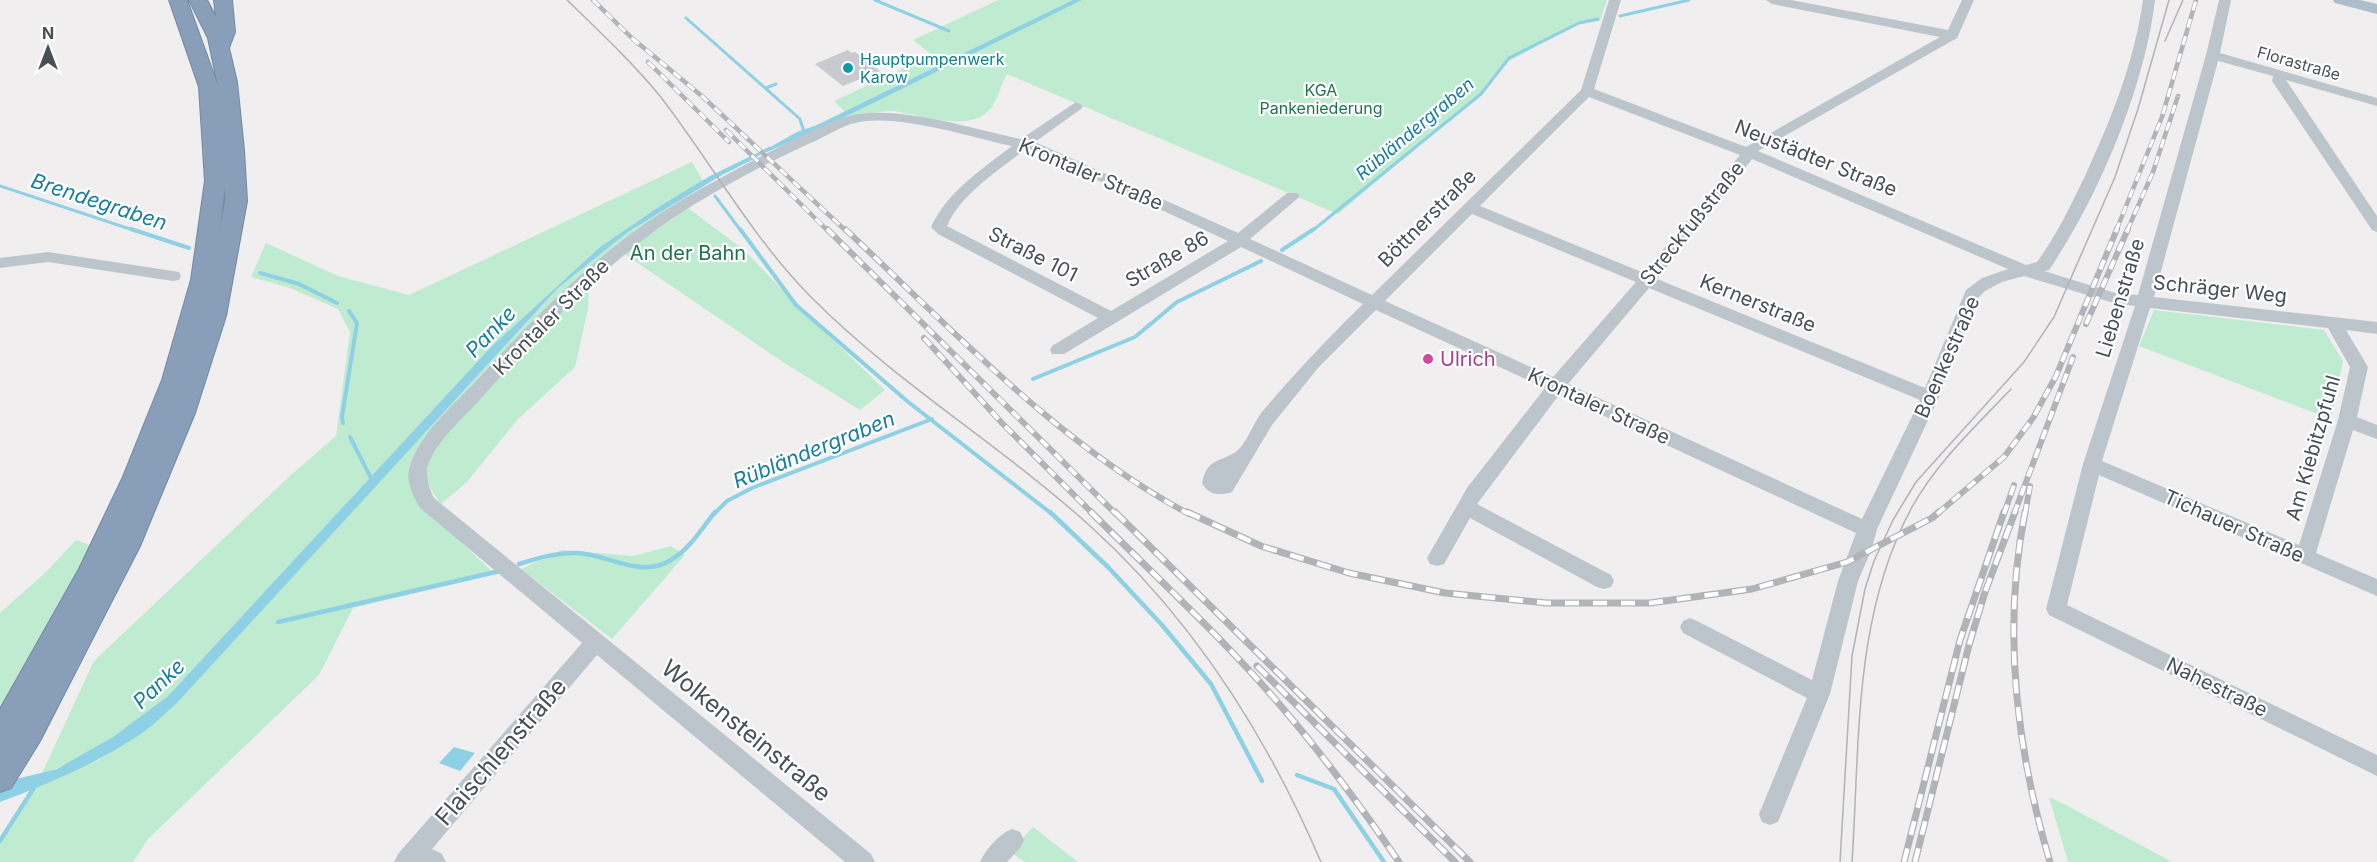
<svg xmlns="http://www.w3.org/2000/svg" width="2377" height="862" font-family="Inter,sans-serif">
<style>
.green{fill:#bfebd1}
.water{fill:#8fd1e4}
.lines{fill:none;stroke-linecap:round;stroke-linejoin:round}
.stream-far2{stroke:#8fd1e4;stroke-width:3}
.stream-far1{stroke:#8fd1e4;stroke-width:4}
.stream{stroke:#8fd1e4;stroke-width:4.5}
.building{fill:#c8cad0}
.highway-casing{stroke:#748aa4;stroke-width:2}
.minor{fill:#bdc5cc;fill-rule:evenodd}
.major{fill:#afbcca;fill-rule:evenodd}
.highway{fill:#899fb9;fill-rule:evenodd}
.tram{stroke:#b0b3b7;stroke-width:1.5}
.rail-far2-casing{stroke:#b0b3b7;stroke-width:4.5}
.rail-far1-casing{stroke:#b0b3b7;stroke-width:6}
.rail-casing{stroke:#b0b3b7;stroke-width:7}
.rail-far2{stroke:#fff;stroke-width:3;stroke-dasharray:9;stroke-linecap:butt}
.rail-far1{stroke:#fff;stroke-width:4;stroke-dasharray:10;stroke-linecap:butt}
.rail{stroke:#fff;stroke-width:4.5;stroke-dasharray:14;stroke-linecap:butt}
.culture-dot{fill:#0f9aa8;stroke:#fff;stroke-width:2}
.hotel-dot{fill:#d1479c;stroke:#fff;stroke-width:2}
.labels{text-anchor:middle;stroke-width:4.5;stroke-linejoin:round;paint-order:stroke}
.far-culture-label{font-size:16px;fill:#0d838f;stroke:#fff;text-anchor:start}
.far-street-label{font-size:16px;fill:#475059;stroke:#fff}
.far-park-label{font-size:16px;fill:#1e754b;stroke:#fff}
.far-water-label{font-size:18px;font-style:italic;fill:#177e9c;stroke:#fff}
.street-label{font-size:20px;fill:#475059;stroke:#fff}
.park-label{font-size:20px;fill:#1e754b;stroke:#fff}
.hotel-label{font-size:20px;fill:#b23c85;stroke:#fff;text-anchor:start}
.water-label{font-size:21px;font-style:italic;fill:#177e9c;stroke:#fff}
.near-street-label{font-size:24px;fill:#475059;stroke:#fff}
</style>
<rect width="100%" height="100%" fill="#f0eeee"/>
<path class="green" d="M 998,0 L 1607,0 L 1600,21 L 1586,22 L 1570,28 L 1502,65 L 1483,92 L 1338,214 L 1007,74 C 1001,84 998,99 991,108 C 970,135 918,113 892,111 C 878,111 864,114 850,117 L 834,101 L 932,55 L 913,40 Z
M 692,162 L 703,181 L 660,206 L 600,247 L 491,347 L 168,696 C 131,724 86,762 42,773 L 94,661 L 291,475 L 336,436 L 350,332 L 338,309 L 290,288 L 251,277 L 266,243 L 338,276 L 409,295 Z
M 705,186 L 706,187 L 648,224 L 421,448 L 421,505 L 495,574 L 353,608 L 319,675 L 148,839 L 133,862 L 0,862 L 0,841 L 25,806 L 33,789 L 98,760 L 140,735 L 177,703 L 558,288 L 628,232 Z
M 688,208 L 744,250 L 799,307 L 885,390 L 860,410 L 783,362 L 623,253 Z
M 589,282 L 588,309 L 575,367 L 517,420 L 467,482 L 441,504 C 421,478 425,472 436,443 Z
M 2154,310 L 2324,330 L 2343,361 L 2331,419 L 2139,346 Z
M 76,540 L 93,546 L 0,717 L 0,613 L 45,573 Z
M 671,546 L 685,555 L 612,639 L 521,569 L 562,550 L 633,556 Z
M 2049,797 L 2064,804 L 2172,862 L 2068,862 Z
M 1033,827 L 1078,862 L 1025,862 L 1010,852 Z"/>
<path class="water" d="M 1073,0 L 1082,0 L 849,115 L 767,152 L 765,150 L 797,132 L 817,125 Z
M 755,154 L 758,157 L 722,175 L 628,232 L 558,288 L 177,703 C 164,714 152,727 138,736 C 95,764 48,784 0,802 L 0,783 L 57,769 L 113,737 L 168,696 L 491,347 L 600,247 L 660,206 L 710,176 Z
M 454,747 L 475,753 L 460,771 L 439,763 Z"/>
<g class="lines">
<path class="stream-far2" d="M 875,0 L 949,31
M 1620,16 L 1689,0
M 686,18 L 800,119 L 804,132
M 766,88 L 776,84
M 753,157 L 770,148
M 0,186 L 136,231
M 715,196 L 741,231
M 1312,231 L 1481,94 L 1509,58 L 1579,23 L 1598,19"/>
<path class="stream-far1" d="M 131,229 L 189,248
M 740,229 L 796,305 L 907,401 L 1052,514
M 1282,250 L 1314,229
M 260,273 L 299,284 L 337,303
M 1033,379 L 1135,337 L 1177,302 L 1261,261
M 343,423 L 342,417 L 357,323 L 349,311
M 350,437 L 373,482
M 714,514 L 727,501 L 752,488 L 932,419"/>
<path class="stream" d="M 1050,512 L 1108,567 L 1162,625 L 1211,684 L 1262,781
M 519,564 C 538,558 558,552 578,553 C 610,555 640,579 671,560 C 690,549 702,528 715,512
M 278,622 L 500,571
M 1297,775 L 1334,789 L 1384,862
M 0,841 L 35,786"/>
</g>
<path class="building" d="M 848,50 L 851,53 L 855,52 L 880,71 L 843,86 L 815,64 Z"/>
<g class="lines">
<defs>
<path id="highway" d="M 169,0 L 187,0 L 218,86 L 208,38 L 189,0 L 207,0 L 216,17 L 214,0 L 232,0 L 235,32 L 229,48 L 237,82 L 244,150 L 247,201 L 226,316 L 195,413 L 140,546 L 40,741 L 11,788 L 0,792 L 0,709 L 79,569 L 122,479 L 162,380 L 191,280 L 205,181 L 199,87 ZM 225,187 L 225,201 L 220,229 Z"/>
</defs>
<use href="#highway" class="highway-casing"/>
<path class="minor" d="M 1609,0 L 1621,0 L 1594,89 L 1746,147 L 1940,37 L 1772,4 L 1766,0 L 1791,0 L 1948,30 L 1962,0 L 1974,0 L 1957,38 L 1758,151 L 2026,265 L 2037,262 C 2056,236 2070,207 2084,178 C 2111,120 2134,63 2143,0 L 2155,0 C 2145,87 2098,198 2049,270 L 2044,271 L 2115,293 L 2138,295 L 2206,55 L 2219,0 L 2231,0 L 2220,53 L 2377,98 L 2377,106 L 2286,80 L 2377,216 L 2377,232 L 2372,230 L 2272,81 L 2273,76 L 2218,61 L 2154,297 L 2377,322 L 2377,334 L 2346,330 L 2368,367 L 2357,417 L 2377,425 L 2377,439 L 2353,430 L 2316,553 L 2377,579 L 2377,596 L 2099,475 L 2067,605 L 2377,755 L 2377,776 L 2049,615 L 2046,609 L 2083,464 L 2135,306 L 2114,303 L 2024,276 L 2002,282 L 1985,291 L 1979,297 L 1939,397 L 1877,529 L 1871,551 L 1858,581 L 1830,694 L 1778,822 L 1770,825 L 1762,822 L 1759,814 L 1807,698 L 1683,633 L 1680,627 L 1683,621 L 1690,618 L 1697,621 L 1812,680 L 1838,581 L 1856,533 L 1559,395 L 1477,504 L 1611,575 L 1614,581 L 1611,587 L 1604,589 L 1597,587 L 1470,518 L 1444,564 L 1437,566 L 1430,564 L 1427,558 L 1467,488 L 1545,388 L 1376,310 L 1318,368 L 1272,425 L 1232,492 C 1219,496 1208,495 1202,483 C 1208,456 1221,463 1237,451 C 1246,444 1254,422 1262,412 C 1294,374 1327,339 1363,304 L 1241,247 L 1064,354 L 1052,354 L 1050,350 L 1052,346 L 1098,318 L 938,234 L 931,227 C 947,192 982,169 1012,146 C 970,137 891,111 851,124 C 836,129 821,139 806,145 C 755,169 702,197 656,230 C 589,280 532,341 477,403 C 461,420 429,448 427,472 C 427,481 430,490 434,498 L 871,854 L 875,862 L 845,862 L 597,655 L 432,849 L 442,854 L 446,862 L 394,862 L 398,854 L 582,643 L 420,508 C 414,497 406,483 409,470 C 418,434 453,406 477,380 C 529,323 583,267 646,223 C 680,200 716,180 752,161 C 781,146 812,129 842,118 C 890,101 971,129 1021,139 L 1076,102 L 1083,106 L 1081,109 L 1035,142 L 1238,233 L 1287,193 L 1297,193 L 1300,196 L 1297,199 L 1250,239 L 1372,295 L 1581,90 ZM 1589,97 L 1740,155 L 1644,273 L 1480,206 ZM 1026,149 L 1033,150 L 1228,241 L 1111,311 L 947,226 C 961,194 999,170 1026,149 ZM 1752,159 L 2008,269 L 1982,278 L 1966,290 L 1925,388 L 1657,279 ZM 1472,214 L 1636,282 L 1553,377 L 1385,301 ZM 1649,288 L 1920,400 L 1862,519 L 1568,384 ZM 2150,308 L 2328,328 L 2350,367 L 2338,420 L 2299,545 L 2102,461 Z
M 48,252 L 173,271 L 179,272 L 181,276 L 179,280 L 173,281 L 48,262 L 0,268 L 0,258 Z
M 1012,829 L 1020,832 L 1024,840 L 1020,848 L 1007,862 L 980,862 C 986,849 999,834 1012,829 Z"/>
<path class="major" d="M 2333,0 L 2360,0 L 2377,4 L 2377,14 L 2335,3 Z"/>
<use href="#highway" class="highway"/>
<path class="tram" d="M 567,0 C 599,31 632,62 660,96 C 711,162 751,236 810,296 C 895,382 999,444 1089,525 C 1191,617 1267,736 1321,862
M 2165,41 L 2183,0
M 1840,862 L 1852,656 L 1865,589 L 1874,561 L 1893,520 L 1916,482 L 2024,362 L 2054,317 L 2115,177 L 2138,109 L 2169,0
M 1852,862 C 1860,742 1853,616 1912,507 C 1937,462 1976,426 2011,389"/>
<defs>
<path id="rail-far2" d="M 593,0 L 638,44
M 632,38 L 703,97 L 846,231
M 648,62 L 729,142
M 726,130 L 828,231
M 2116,231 L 2162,117 L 2196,0
M 2127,231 L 2153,172 L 2178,96"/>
<path id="rail-far1" d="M 827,229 L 1116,514
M 845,229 C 952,329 1059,445 1189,514
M 2086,324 L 2128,229
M 924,338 L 1002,423 L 1093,514
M 1937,514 L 2004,457 L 2033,418 L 2056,376 L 2117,229
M 2004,514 L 2014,485
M 2014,514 L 2073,357
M 2025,514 L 2030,486"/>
<path id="rail" d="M 1091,512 C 1155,576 1222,637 1280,705 C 1323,755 1362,808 1399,862
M 1115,512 L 1470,862
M 1187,512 L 1261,546 L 1349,573 L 1445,593 L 1547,603 L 1650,603 L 1752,589 L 1847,562 L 1932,518 L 1939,512
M 2025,512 C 2002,630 2016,748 2050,862
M 1257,666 L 1455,862
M 1904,862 L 1960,640 L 2004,512
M 1915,862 L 1969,645 L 1985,592 L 2015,512"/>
</defs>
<use href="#rail-far2" class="rail-far2-casing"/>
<use href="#rail-far1" class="rail-far1-casing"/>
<use href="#rail" class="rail-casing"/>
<use href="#rail-far2" class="rail-far2"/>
<use href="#rail-far1" class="rail-far1"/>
<use href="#rail" class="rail"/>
</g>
<circle class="culture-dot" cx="848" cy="68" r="6"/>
<circle class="hotel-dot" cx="1428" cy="359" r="6"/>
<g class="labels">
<g class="far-culture-label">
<text x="860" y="65">Hauptpumpenwerk<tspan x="860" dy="18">Karow</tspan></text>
</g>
<g class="far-street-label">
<text transform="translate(2299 63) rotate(16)" y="6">Florastraße</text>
</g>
<g class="far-park-label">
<text x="1321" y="96">KGA<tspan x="1321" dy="18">Pankeniederung</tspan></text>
</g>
<g class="far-water-label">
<text transform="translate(1415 129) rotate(-40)" y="6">Rübländergraben</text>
</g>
<g class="street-label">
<text transform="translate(1816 158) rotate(22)" y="7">Neustädter Straße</text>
<text transform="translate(1091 174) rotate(23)" y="7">Krontaler Straße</text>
<text transform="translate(1427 218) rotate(-45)" y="7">Böttnerstraße</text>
<text transform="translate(1692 223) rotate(-51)" y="7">Streckfußstraße</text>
<text transform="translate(1033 254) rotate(27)" y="7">Straße 101</text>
<text transform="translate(1167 259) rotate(-30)" y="7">Straße 86</text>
<text transform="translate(2220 289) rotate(6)" y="7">Schräger Weg</text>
<text transform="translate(2120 298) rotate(-73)" y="7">Liebenstraße</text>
<text transform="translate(1758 303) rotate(22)" y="7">Kernerstraße</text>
<text transform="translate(551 317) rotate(-45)" y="7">Krontaler Straße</text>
<text transform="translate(1947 357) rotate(-66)" y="7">Boenkestraße</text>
<text transform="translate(1599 406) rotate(25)" y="7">Krontaler Straße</text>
<text transform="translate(2313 448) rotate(-74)" y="7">Am Kiebitzpfuhl</text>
<text transform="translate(2234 526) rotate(24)" y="7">Tichauer Straße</text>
<text transform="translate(2217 687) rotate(26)" y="7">Nahestraße</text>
</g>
<g class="park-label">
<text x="688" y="260">An der Bahn</text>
</g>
<g class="hotel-label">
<text x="1440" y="366">Ulrich</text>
</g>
<g class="water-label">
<text transform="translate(99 202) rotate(18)" y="7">Brendegraben</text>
<text transform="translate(491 332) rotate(-46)" y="7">Panke</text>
<text transform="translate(814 450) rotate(-22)" y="7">Rübländergraben</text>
<text transform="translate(159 684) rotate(-43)" y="7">Panke</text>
</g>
<g class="near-street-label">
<text transform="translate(746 731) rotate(39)" y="8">Wolkensteinstraße</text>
<text transform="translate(501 752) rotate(-49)" y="8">Flaischlenstraße</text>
</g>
</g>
<g transform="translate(48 48)" stroke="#ffffff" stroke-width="4.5" paint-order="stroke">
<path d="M0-4.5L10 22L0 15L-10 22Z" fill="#475059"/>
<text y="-9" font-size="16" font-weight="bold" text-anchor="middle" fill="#475059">N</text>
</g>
</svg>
